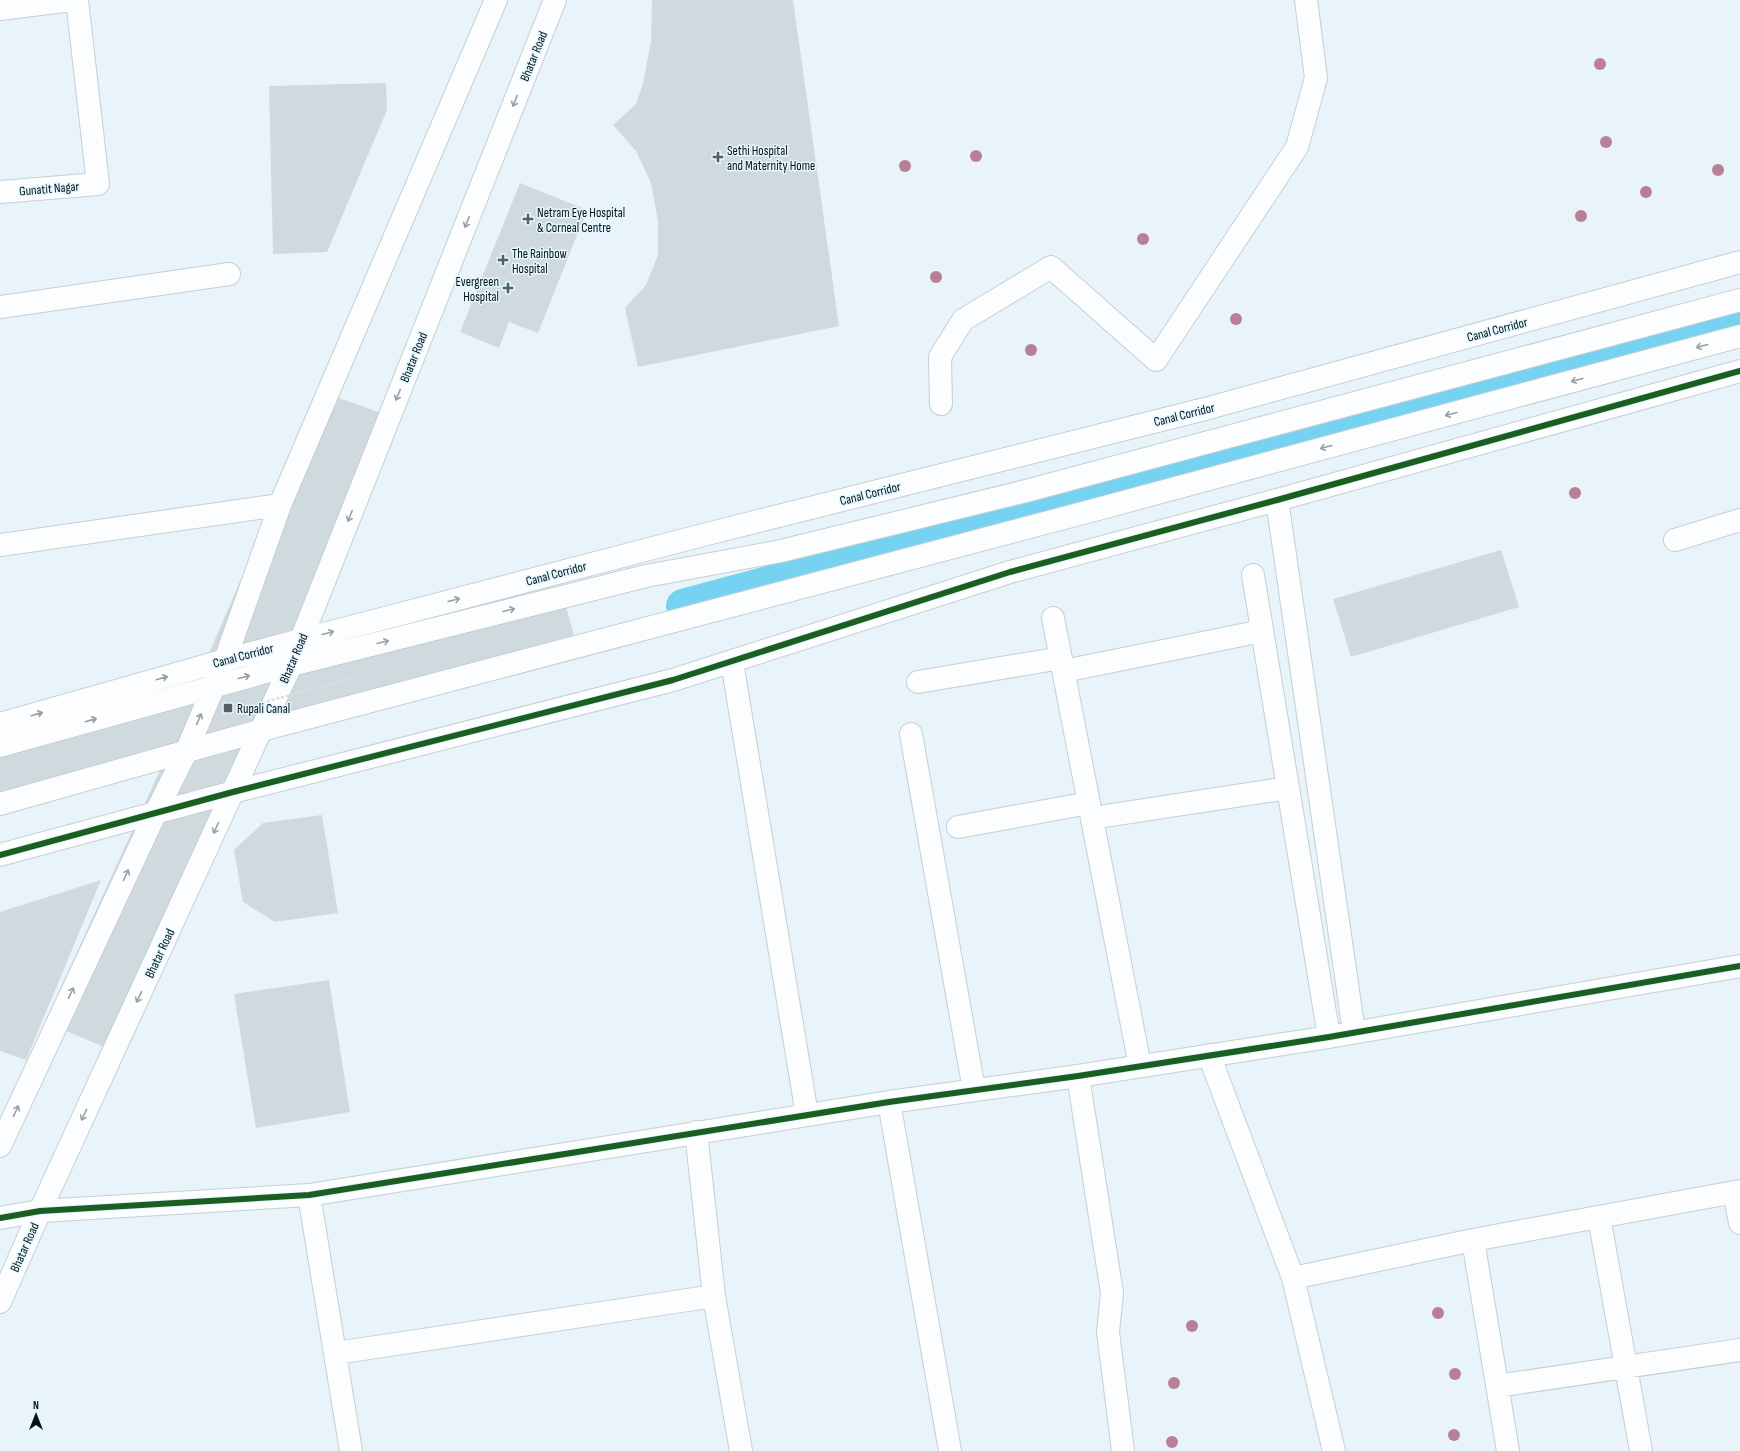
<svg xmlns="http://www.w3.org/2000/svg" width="1740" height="1451" font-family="'Sofia Sans Condensed',sans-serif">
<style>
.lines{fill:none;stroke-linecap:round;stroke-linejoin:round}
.canal{stroke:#75d2f0;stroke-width:34}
.building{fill:#d0dade}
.minor-casing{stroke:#c5cfd3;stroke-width:24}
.major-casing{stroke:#c5cfd3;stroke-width:24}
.minor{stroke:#fcfdfe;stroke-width:22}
.major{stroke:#fcfdfe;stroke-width:22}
.path-bridge{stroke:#dadee0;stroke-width:2.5;stroke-dasharray:3 2;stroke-linecap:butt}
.cycleway-casing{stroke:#e2f7ff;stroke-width:8}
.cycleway{stroke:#1b5e20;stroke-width:6}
.tree{fill:#ba7f95}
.oneway{stroke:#9a9fa0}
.poi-dot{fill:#566064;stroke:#e2f7ff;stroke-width:1.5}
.labels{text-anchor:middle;stroke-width:3;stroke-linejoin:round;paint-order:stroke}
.street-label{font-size:13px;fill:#081114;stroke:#e2f7ff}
.poi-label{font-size:13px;fill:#081114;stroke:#e2f7ff;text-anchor:start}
</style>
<rect width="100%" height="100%" fill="#e8f4f9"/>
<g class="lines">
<path class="canal" d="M 683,606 L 1740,320"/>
</g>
<path class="building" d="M 652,0 L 793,0 L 839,326 L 638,367 L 625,308 L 646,285 L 658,255 L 658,221 L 651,183 L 636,151 L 613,125 L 636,104 L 643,84 L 651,41 Z
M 386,83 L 387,110 L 327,252 L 273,254 L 269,86 Z
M 520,183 L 587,210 L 538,333 L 509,322 L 499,348 L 460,332 Z
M 322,392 L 381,413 L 287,660 L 561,588 L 579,654 L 251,744 L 109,1049 L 45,1022 L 161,768 L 0,816 L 0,735 L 197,681 Z
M 1501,550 L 1519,607 L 1351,657 L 1333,599 Z
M 322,815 L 338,913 L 275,922 L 243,902 L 234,850 L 263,823 Z
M 101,880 L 26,1060 L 0,1051 L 0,912 Z
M 329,980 L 350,1112 L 256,1128 L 234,994 Z"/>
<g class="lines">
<defs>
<path id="minor" d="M 0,9 L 72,0
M 0,192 L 98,184 L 77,0
M 0,307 L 229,274
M 941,404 L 940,357 L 963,320 L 1051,267 L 1156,360 L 1297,147 L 1316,78 L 1306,0
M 1277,500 L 1354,1032
M 1675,540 L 1740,520
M 0,545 L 280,505
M 1253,575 L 1329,1037
M 1053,618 L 1140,1066
M 732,662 L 807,1115
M 1064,671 L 1262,631
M 918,682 L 1061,658
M 0,724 L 225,660 L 301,640 L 699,536 L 1205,409 L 1740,262
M 911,734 L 974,1090
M 0,746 L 291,665 L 646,576 L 781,551 L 1026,491 L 1740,300
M 0,804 L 262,730 L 1098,509 L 1740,336
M 1092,818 L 1288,788
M 958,827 L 1089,803
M 0,855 L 233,792 L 673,680 L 1010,572 L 1277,500 L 1740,371
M 1209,1055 L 1293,1278 L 1334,1451
M 1078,1076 L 1112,1293 L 1108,1332 L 1123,1451
M 889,1102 L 950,1451
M 696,1132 L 714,1296 L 741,1451
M 1734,1192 L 1740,1223
M 309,1195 L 351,1451
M 1599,1217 L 1641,1451
M 0,1218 L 40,1211 L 309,1195 L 889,1102 L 1078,1076 L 1329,1037 L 1740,966
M 1473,1240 L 1508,1451
M 1293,1278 L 1473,1240 L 1740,1191
M 336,1353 L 714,1296
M 1497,1386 L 1740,1350"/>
<path id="major" d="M 0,1146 L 156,812 L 186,752 L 225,660 L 280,505 L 496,0
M 0,1302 L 40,1211 L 291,665 L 555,0"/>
</defs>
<use href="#minor" class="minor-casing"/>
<use href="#major" class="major-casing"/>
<use href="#minor" class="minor"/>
<use href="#major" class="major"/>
<path class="path-bridge" d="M 257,704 L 354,678"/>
<defs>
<path id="cycleway" d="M 0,855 L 233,792 L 673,680 L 1010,572 L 1277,500 L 1740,371
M 0,1218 L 40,1211 L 309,1195 L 889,1102 L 1078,1076 L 1329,1037 L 1740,966"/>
</defs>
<use href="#cycleway" class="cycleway-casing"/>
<use href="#cycleway" class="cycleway"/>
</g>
<g class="tree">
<circle cx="1600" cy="64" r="6"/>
<circle cx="1606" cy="142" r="6"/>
<circle cx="976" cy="156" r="6"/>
<circle cx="905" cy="166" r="6"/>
<circle cx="1718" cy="170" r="6"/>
<circle cx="1646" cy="192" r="6"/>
<circle cx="1581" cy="216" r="6"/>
<circle cx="1143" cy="239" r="6"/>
<circle cx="936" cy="277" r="6"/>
<circle cx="1236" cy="319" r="6"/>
<circle cx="1031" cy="350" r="6"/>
<circle cx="1575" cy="493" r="6"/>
<circle cx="1438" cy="1313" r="6"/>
<circle cx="1192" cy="1326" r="6"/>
<circle cx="1455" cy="1374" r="6"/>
<circle cx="1174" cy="1383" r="6"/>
<circle cx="1454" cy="1435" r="6"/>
<circle cx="1172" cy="1442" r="6"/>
</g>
<defs><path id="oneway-shaft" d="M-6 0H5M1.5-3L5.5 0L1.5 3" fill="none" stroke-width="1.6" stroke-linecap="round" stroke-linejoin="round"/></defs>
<g class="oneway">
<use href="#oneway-shaft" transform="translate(515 101) rotate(112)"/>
<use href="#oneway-shaft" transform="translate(467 222) rotate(112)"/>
<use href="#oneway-shaft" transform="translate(1702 346) rotate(165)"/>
<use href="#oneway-shaft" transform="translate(1577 380) rotate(165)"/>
<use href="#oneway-shaft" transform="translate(398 395) rotate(112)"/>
<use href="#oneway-shaft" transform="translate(1451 414) rotate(165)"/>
<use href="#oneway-shaft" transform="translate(1326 447) rotate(165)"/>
<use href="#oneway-shaft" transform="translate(350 516) rotate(112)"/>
<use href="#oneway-shaft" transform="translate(454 600) rotate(-15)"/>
<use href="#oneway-shaft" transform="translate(509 610) rotate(-14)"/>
<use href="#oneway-shaft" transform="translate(328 633) rotate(-15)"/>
<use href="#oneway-shaft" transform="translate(383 642) rotate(-14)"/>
<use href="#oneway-shaft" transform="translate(244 677) rotate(-15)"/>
<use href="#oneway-shaft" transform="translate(162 678) rotate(-16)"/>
<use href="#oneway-shaft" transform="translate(37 714) rotate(-16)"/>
<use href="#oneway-shaft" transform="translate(199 719) rotate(-67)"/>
<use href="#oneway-shaft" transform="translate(91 720) rotate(-16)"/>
<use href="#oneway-shaft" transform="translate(216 828) rotate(115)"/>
<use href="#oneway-shaft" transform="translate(126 875) rotate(-65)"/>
<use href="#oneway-shaft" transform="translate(71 993) rotate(-65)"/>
<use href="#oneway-shaft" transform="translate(139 997) rotate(115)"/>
<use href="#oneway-shaft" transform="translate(16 1111) rotate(-65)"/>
<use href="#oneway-shaft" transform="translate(84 1115) rotate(115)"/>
</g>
<g class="poi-dot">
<path d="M716 151h4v4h4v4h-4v4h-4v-4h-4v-4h4z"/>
<path d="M526 213h4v4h4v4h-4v4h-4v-4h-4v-4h4z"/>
<path d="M501 254h4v4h4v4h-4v4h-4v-4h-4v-4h4z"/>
<path d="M506 282h4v4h4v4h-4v4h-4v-4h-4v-4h4z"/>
<rect x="223" y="703" width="10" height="10" rx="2"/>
</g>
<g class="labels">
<g class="street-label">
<text transform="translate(533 56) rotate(-68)" y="5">Bhatar Road</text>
<text transform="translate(49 188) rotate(-5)" y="5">Gunatit Nagar</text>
<text transform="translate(1497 329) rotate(-15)" y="5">Canal Corridor</text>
<text transform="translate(413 357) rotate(-68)" y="5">Bhatar Road</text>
<text transform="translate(1184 414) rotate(-14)" y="5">Canal Corridor</text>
<text transform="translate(870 493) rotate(-14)" y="5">Canal Corridor</text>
<text transform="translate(556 573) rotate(-15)" y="5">Canal Corridor</text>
<text transform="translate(243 655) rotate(-15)" y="5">Canal Corridor</text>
<text transform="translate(293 658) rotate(-67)" y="5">Bhatar Road</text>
<text transform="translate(159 953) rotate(-65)" y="5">Bhatar Road</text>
<text transform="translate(24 1247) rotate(-66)" y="5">Bhatar Road</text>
</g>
<g class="poi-label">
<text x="727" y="155">Sethi Hospital<tspan x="727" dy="15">and Maternity Home</tspan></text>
<text x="537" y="217">Netram Eye Hospital<tspan x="537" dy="15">&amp; Corneal Centre</tspan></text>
<text x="512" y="258">The Rainbow<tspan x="512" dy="15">Hospital</tspan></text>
<text x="499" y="286" text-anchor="end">Evergreen<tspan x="499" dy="15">Hospital</tspan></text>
<text x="237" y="713">Rupali Canal</text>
</g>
</g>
<g transform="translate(36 1415)" stroke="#e2f7ff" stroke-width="3" paint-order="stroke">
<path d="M0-3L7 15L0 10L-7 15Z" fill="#081114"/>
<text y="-6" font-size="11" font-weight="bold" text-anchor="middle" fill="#081114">N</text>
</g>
</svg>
